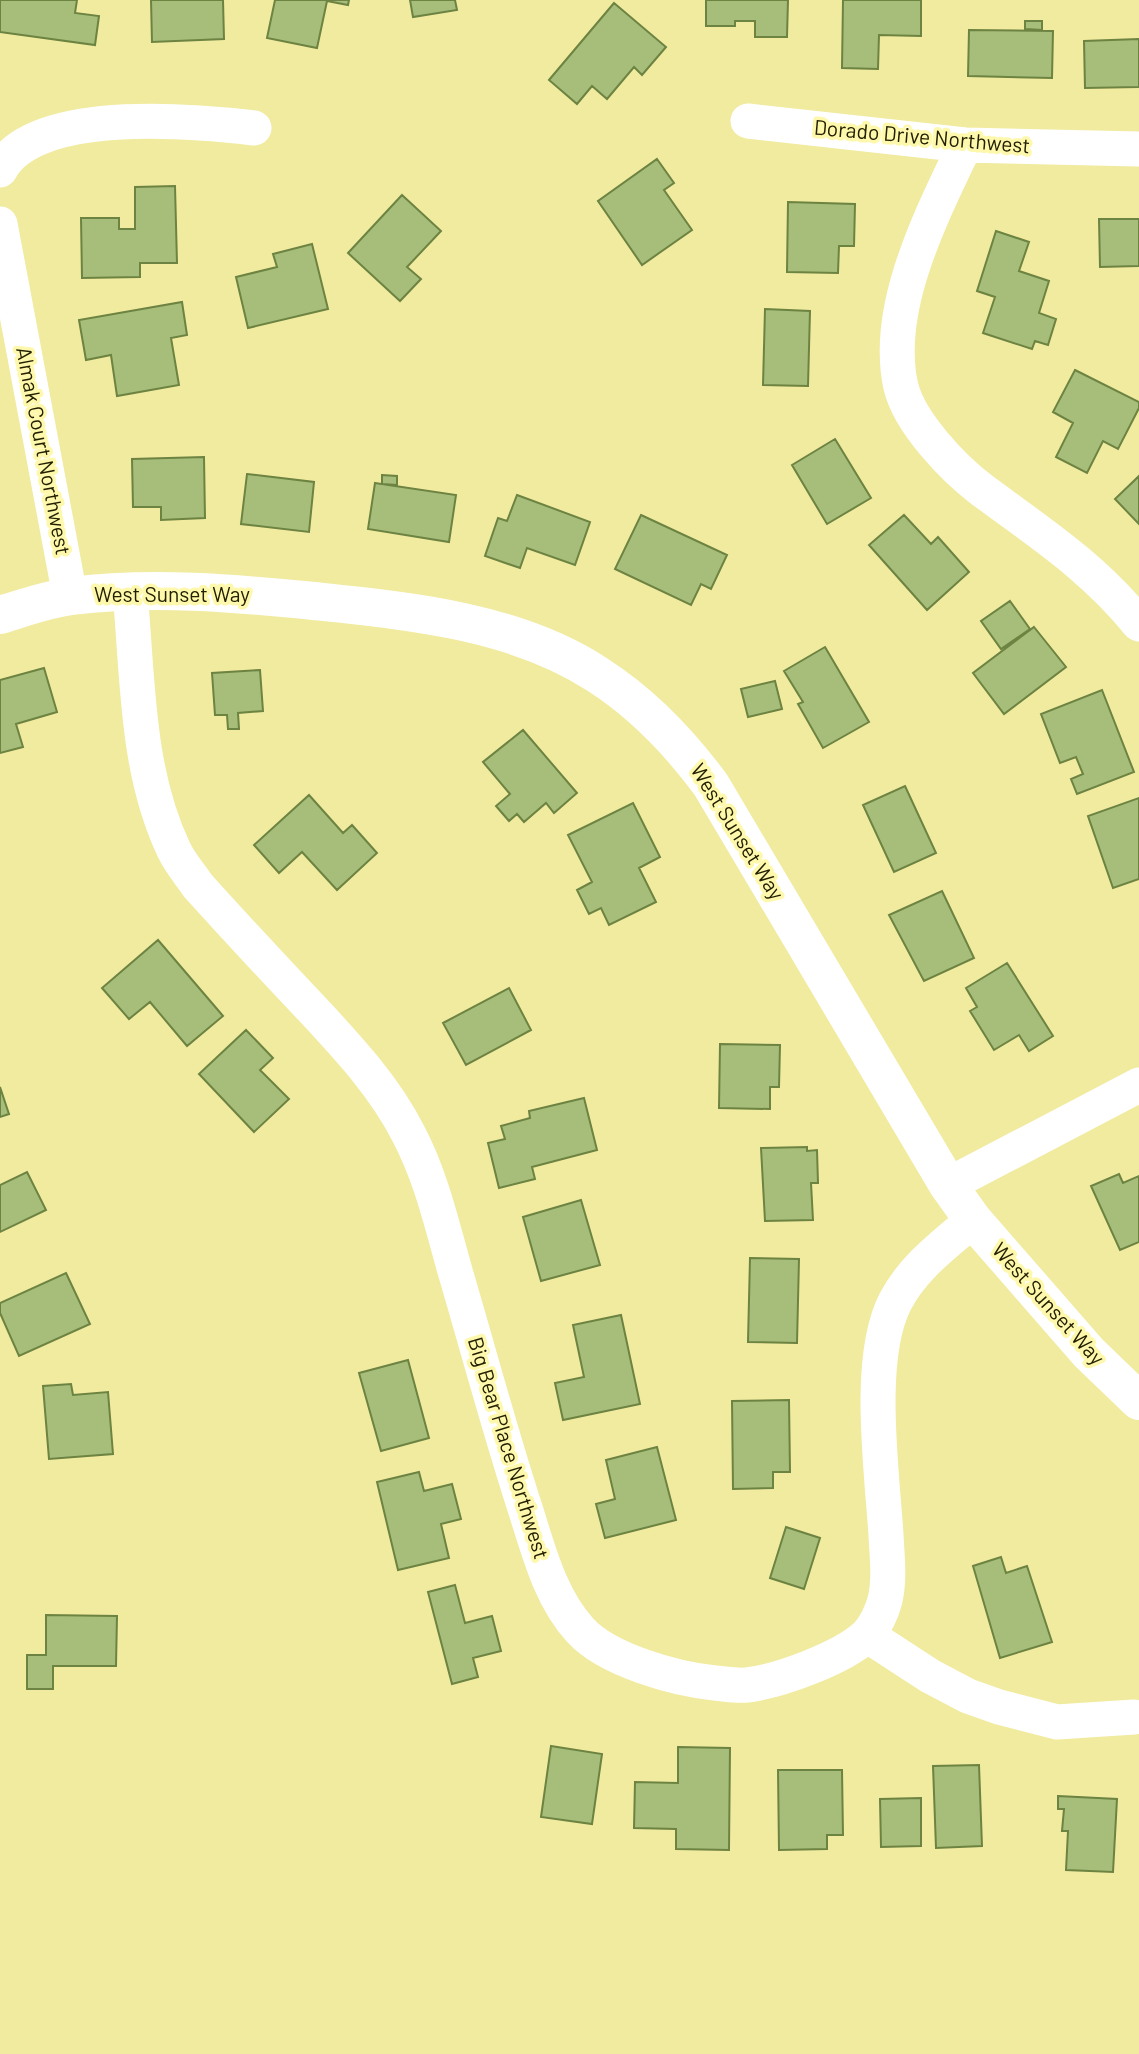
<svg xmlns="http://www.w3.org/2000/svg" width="1139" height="2054" font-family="Barlow,sans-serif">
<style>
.building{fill:#a6be7a;stroke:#6d8341;stroke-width:2}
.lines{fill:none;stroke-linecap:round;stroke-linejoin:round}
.street{stroke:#fff;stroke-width:35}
.secondary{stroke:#fff;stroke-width:38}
.labels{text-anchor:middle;stroke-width:7;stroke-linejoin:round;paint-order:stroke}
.street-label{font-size:21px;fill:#232002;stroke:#fef8ac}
</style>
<rect width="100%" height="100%" fill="#f1eba0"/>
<path class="building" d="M 0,0 L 77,0 L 75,13 L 99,16 L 95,45 L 0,32 Z
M 151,0 L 223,0 L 224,39 L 152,42 Z
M 275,0 L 349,0 L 348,5 L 327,1 L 317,48 L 267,38 Z
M 410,0 L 455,0 L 457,10 L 413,17 Z
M 706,0 L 788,0 L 787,37 L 755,37 L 755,21 L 735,21 L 735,26 L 706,26 Z
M 843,0 L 921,0 L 921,36 L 879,35 L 878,69 L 842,68 Z
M 614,3 L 666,47 L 642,75 L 634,67 L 607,99 L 592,86 L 577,104 L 549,80 Z
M 1025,21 L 1042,21 L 1042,30 L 1025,29 Z
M 969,30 L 1053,31 L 1052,78 L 968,76 Z
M 1139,39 L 1139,87 L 1085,88 L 1084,41 Z
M 657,159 L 674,183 L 664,190 L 692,230 L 642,265 L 598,201 Z
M 175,186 L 177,263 L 140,263 L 140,277 L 82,278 L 81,218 L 119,218 L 119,229 L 135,229 L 135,187 Z
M 402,195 L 441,231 L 407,267 L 421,279 L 400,301 L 348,253 Z
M 788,202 L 855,204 L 854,246 L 839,246 L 838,273 L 787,272 Z
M 1099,219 L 1139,219 L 1139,266 L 1100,267 Z
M 996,231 L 1029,242 L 1019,271 L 1049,281 L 1039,313 L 1056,319 L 1048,345 L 1035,341 L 1032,349 L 983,333 L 995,297 L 977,291 Z
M 312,244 L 328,309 L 248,328 L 236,277 L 277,267 L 273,254 Z
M 182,302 L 187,335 L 171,338 L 179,385 L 117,396 L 111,355 L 86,360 L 79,320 Z
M 765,309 L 810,311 L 808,386 L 763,385 Z
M 1075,370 L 1139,402 L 1139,408 L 1118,449 L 1103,441 L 1087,473 L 1056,457 L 1073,423 L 1053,412 Z
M 835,439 L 871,498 L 827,524 L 792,465 Z
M 204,457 L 205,518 L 161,520 L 161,507 L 133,507 L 132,459 Z
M 247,474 L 314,482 L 309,532 L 241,524 Z
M 382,475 L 397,476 L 397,485 L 382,484 Z
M 1139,476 L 1139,524 L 1115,499 Z
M 375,483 L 456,495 L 449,542 L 368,529 Z
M 517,495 L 590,522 L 575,565 L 527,548 L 520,568 L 485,556 L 498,518 L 507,521 Z
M 641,515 L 727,555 L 711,589 L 701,584 L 691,605 L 615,569 Z
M 904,515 L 931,544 L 938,537 L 969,572 L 927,610 L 869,545 Z
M 1010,601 L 1030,629 L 1001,649 L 981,621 Z
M 1034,627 L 1066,667 L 1004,714 L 973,673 Z
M 825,647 L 869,722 L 823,748 L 798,704 L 803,702 L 784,671 Z
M 44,668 L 57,712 L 16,724 L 23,747 L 0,753 L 0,680 Z
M 260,670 L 263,711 L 238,713 L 239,729 L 228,729 L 227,715 L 215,715 L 212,673 Z
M 775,681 L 782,709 L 748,717 L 741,689 Z
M 1102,690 L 1134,772 L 1077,794 L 1071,779 L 1083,774 L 1076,757 L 1060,763 L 1041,714 Z
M 523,730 L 577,793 L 554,813 L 546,803 L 524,822 L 517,814 L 509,821 L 496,806 L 510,794 L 483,762 Z
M 905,786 L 936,853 L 894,872 L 863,805 Z
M 309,795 L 343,833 L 352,825 L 377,853 L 337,890 L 302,852 L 279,873 L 254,845 Z
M 1139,798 L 1139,879 L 1113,888 L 1088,816 Z
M 633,803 L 660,857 L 639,868 L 656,902 L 609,925 L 601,908 L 589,914 L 577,890 L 592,882 L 568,835 Z
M 942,891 L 974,958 L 924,981 L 889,915 Z
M 158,940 L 223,1016 L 187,1046 L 150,1002 L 129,1019 L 102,988 Z
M 1007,963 L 1053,1036 L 1029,1051 L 1019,1035 L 994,1050 L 970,1011 L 977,1007 L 966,988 Z
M 509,988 L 531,1030 L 466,1065 L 443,1023 Z
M 246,1030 L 273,1058 L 260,1070 L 289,1099 L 254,1132 L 199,1074 Z
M 720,1044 L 780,1045 L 779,1087 L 770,1087 L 770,1109 L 719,1108 Z
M 0,1087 L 9,1114 L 0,1117 Z
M 584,1098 L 597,1150 L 532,1167 L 535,1179 L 499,1188 L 488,1143 L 505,1139 L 501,1126 L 530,1118 L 529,1111 Z
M 807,1147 L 807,1151 L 817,1150 L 818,1183 L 811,1183 L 813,1220 L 765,1221 L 761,1148 Z
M 27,1172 L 46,1210 L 0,1232 L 0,1185 Z
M 1119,1174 L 1123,1183 L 1139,1176 L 1139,1242 L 1120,1250 L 1091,1186 Z
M 581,1200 L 600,1265 L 541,1281 L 523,1217 Z
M 750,1258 L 799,1259 L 797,1343 L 748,1342 Z
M 66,1273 L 90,1324 L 19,1356 L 0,1313 L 0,1303 Z
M 621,1315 L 640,1404 L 563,1420 L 555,1383 L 584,1377 L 573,1325 Z
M 408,1360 L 429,1438 L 381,1451 L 359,1373 Z
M 71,1384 L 73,1395 L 108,1392 L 113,1454 L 49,1459 L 43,1386 Z
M 789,1400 L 790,1472 L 773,1472 L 773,1488 L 733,1489 L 732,1401 Z
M 657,1447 L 676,1520 L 605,1538 L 596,1504 L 615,1499 L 606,1460 Z
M 419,1472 L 424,1491 L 452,1484 L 461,1519 L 441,1524 L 449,1558 L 398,1570 L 377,1482 Z
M 786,1527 L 820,1538 L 804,1589 L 770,1578 Z
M 1001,1557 L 1006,1573 L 1027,1566 L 1052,1642 L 1000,1658 L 973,1566 Z
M 455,1585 L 465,1623 L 492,1616 L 501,1651 L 473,1658 L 478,1677 L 452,1684 L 428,1592 Z
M 46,1615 L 117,1616 L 116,1666 L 53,1666 L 53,1689 L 27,1689 L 27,1655 L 46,1655 Z
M 551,1746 L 602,1754 L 592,1824 L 541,1817 Z
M 678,1747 L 730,1748 L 729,1850 L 676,1849 L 676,1829 L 634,1828 L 635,1782 L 678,1783 Z
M 979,1765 L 982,1846 L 936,1848 L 933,1766 Z
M 778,1770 L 842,1770 L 843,1835 L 827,1835 L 827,1849 L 779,1850 Z
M 1058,1796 L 1117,1799 L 1113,1872 L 1066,1870 L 1068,1831 L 1062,1831 L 1064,1809 L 1058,1809 Z
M 921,1798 L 921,1846 L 881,1847 L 880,1799 Z"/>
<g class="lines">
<path class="street" d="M 748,121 L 965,145 L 1139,149
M 965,145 C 932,215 883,308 901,387 C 910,423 953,468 982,490 C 1040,533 1093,567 1139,624
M 0,170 C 33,106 193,121 254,128
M 0,224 L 70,596
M 130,592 C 138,678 136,771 174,850 C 180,863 190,874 198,886 C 236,928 275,970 314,1011 C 349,1049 384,1086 408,1133 C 431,1176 442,1225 455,1271 C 478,1349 499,1428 524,1505 C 538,1548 549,1596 580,1630 C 607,1660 675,1679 715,1683 C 725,1684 737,1686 747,1685 C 780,1681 842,1658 866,1636 C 875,1627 882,1612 885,1600 C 890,1579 887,1556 886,1535 C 882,1471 866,1359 895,1302 C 913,1267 944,1245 973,1220
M 948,1185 L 1139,1085
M 867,1635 L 930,1676 L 968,1696 L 999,1707 L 1057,1722 L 1134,1717"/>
<path class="secondary" d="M 0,615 C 23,608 48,599 72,596 C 152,586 234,593 314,601 C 410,611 516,621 598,675 C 643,704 680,743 711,785 L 948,1185 L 973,1220 L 1089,1353 L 1139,1401"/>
</g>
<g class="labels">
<g class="street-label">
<text transform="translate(922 137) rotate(5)" y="7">Dorado Drive Northwest</text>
<text transform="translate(43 451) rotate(79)" y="7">Almak Court Northwest</text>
<text x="172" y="602">West Sunset Way</text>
<text transform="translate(737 832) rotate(58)" y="7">West Sunset Way</text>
<text transform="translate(1048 1304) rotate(48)" y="7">West Sunset Way</text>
<text transform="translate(508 1448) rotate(73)" y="7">Big Bear Place Northwest</text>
</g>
</g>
</svg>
